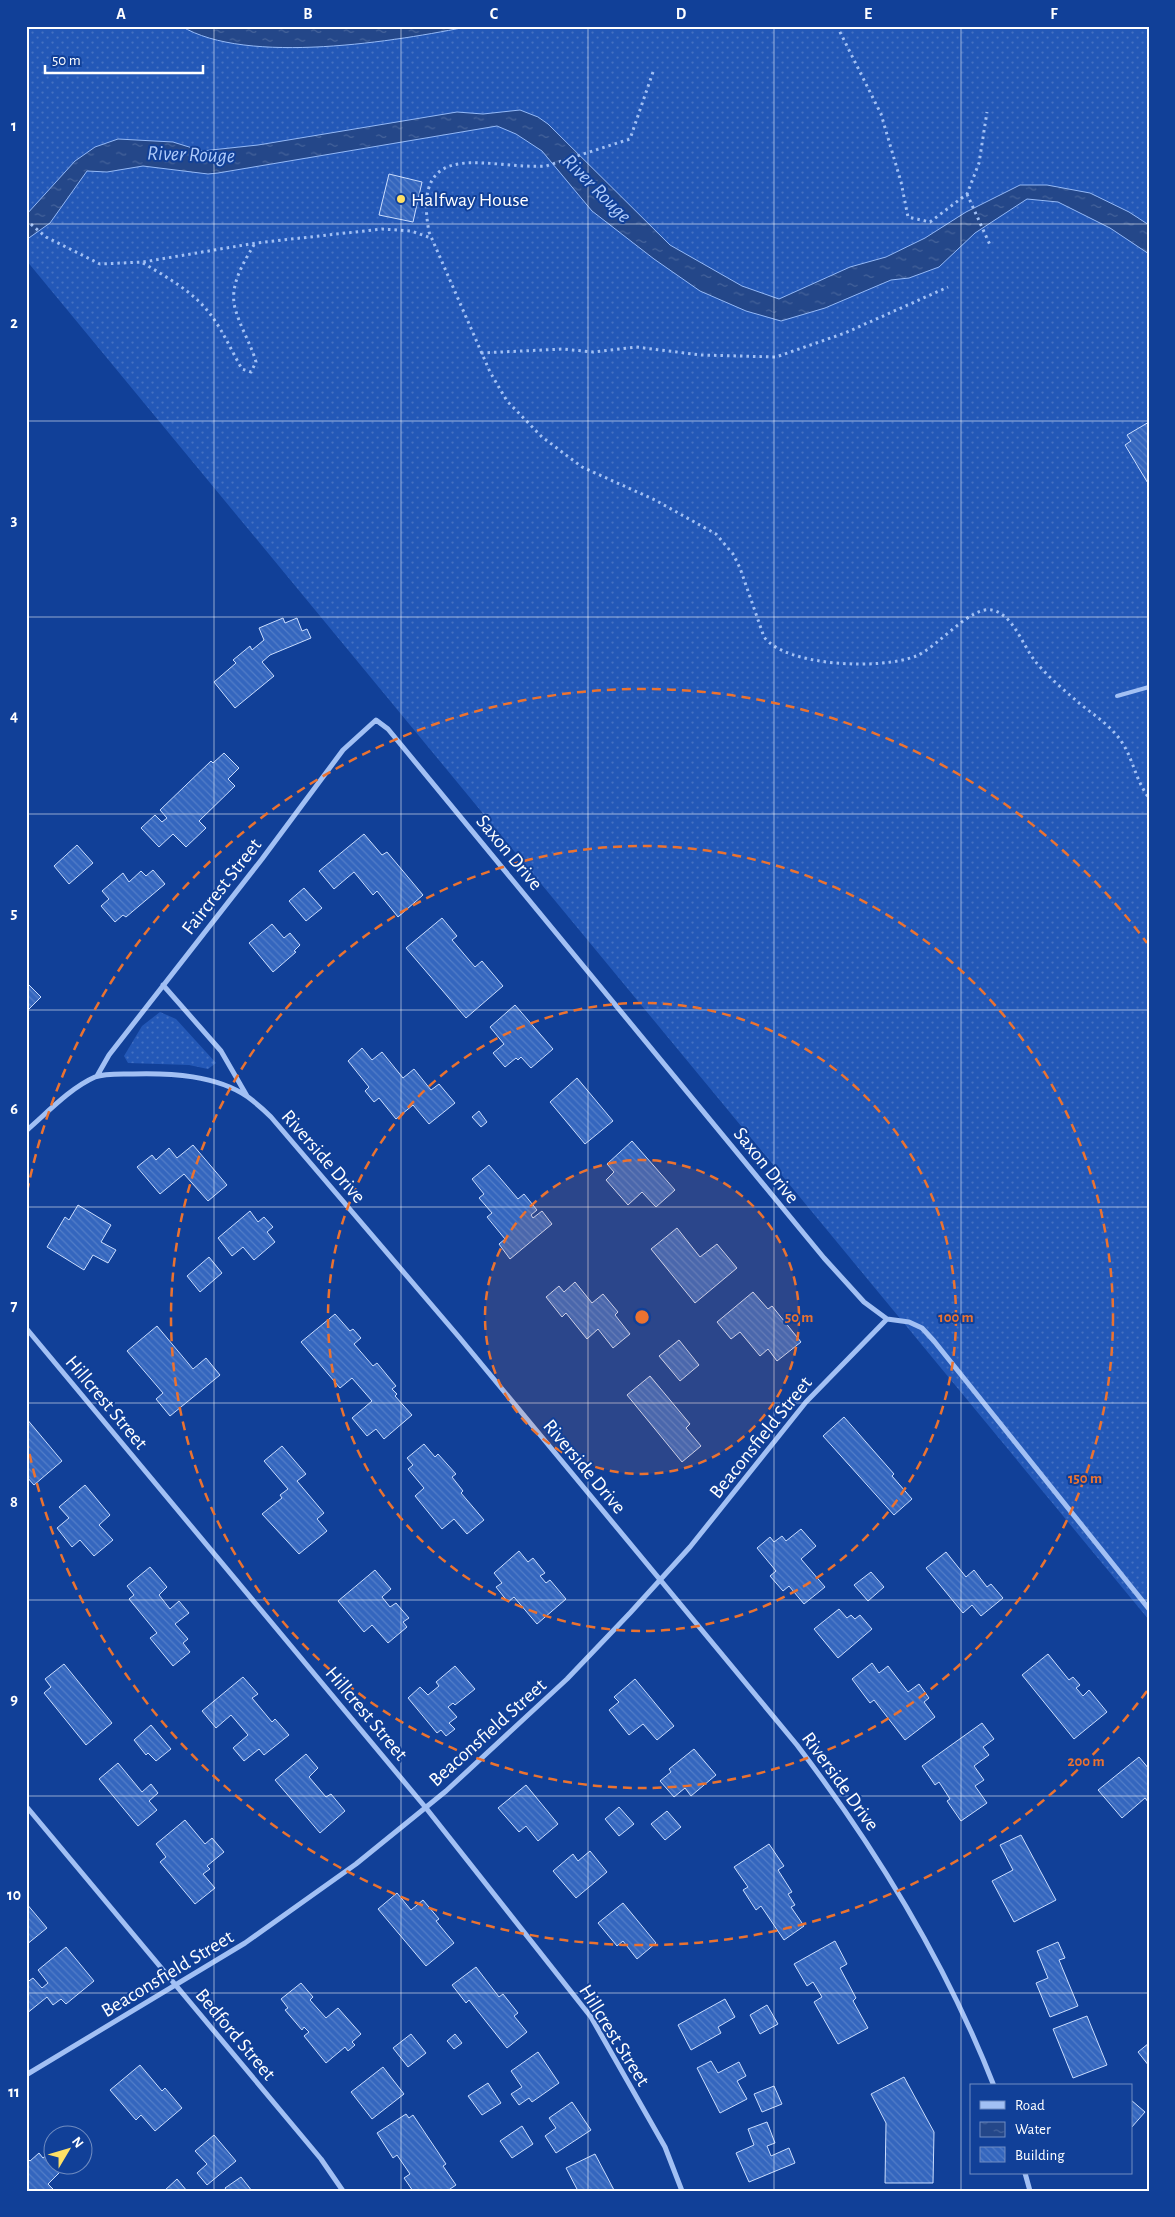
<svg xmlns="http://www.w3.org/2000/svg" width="1175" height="2217" font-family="'Alegreya Sans',sans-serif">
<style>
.grass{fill:url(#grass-dots)}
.water{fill:url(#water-ripples);stroke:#94b9f7}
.building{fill:url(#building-back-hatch);stroke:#caddfe}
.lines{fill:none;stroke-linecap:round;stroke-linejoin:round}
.path{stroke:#a2c0f4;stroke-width:3;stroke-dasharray:2.5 4;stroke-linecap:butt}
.lane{stroke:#a2c0f4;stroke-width:4}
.street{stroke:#a2c0f4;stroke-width:5}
.grid{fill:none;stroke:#fff;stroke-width:1;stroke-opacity:0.55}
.ring{fill:none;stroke:#eb7230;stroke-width:2.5;stroke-dasharray:9 6}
.poi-dot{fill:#ffe065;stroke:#114098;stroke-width:2}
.labels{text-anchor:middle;stroke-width:4;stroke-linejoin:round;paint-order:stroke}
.poi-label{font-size:20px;fill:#fff;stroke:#114098;text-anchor:start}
.street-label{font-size:20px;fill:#fff;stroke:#114098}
.water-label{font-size:21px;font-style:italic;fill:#aecafa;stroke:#114098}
.centre{fill:#eb7230;stroke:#114098;stroke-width:2.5}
.ring-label{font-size:15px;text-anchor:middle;font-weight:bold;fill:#eb7230;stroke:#114098;stroke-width:4;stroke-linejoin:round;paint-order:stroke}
.neatline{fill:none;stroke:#fff;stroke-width:2}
.grid-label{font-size:16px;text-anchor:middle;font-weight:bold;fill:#fff}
</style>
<defs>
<pattern id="grass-dots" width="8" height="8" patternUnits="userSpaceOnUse" patternTransform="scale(1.25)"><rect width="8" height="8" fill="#2358b7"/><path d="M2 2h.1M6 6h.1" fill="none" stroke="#4471c2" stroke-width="1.8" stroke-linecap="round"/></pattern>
<pattern id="water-ripples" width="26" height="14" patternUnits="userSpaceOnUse" patternTransform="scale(1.25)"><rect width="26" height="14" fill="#244789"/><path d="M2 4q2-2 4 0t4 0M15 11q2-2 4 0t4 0" fill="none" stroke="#45639b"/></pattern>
<pattern id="building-back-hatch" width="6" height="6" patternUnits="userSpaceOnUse" patternTransform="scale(1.25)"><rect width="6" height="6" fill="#3466be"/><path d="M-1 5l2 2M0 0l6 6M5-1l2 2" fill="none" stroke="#527dc8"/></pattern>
</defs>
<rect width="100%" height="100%" fill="#114098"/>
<path class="grass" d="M 26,26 L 1149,26 L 1149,1620 L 26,260 Z
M 160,1012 L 176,1019 L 216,1063 L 208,1069 L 189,1065 L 128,1063 L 124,1056 L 142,1026 Z"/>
<path class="water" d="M 181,26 L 471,26 C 398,41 247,66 181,26 Z
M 520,110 L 538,117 L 548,124 L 670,245 L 742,286 L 779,299 L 850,267 L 886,257 L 925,238 L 966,212 L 1020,185 L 1047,185 L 1090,193 L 1129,212 L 1149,225 L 1149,254 L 1110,228 L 1058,202 L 1027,199 L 975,233 L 939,267 L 909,278 L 891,280 L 825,308 L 781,321 L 746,311 L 700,291 L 654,259 L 592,211 L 542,151 L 516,134 L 497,126 L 218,173 L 208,174 L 143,166 L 107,172 L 87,171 L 50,223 L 26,240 L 26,215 L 75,161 L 95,147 L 118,139 L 173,142 L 202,151 L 258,145 L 457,112 L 483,114 Z"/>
<path class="building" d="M 389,174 L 422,182 L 413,222 L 379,215 Z
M 1149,422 L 1149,485 L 1125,445 L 1131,441 L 1127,435 Z
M 283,618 L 285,623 L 297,618 L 302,631 L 307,629 L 311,638 L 270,655 L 262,662 L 274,676 L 235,708 L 214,682 L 236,663 L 233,660 L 250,646 L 252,650 L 264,640 L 259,628 Z
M 224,753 L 239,768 L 228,779 L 235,786 L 199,821 L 206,828 L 186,847 L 173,834 L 159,847 L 141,828 L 155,815 L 162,822 L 167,818 L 160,810 L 211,761 L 213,763 Z
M 364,834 L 382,855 L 387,852 L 423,895 L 398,917 L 377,891 L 373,895 L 354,872 L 334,889 L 319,871 Z
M 77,845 L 93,863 L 69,884 L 54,866 Z
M 153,870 L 165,884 L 126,917 L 123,915 L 115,922 L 101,906 L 109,899 L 102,891 L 123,873 L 129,882 L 141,871 L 146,876 Z
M 304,888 L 322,908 L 306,921 L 289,901 Z
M 442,918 L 457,936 L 452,940 L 475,967 L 482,961 L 503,986 L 466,1018 L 406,948 Z
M 272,924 L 284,938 L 290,933 L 300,945 L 294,951 L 296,952 L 273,972 L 249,943 Z
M 26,982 L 41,997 L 26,1012 Z
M 515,1005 L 553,1049 L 531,1068 L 521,1057 L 518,1060 L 516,1058 L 505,1067 L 493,1053 L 504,1044 L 490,1027 Z
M 362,1048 L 372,1060 L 382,1052 L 403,1078 L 414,1069 L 431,1090 L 439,1084 L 455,1103 L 429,1124 L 413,1105 L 396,1119 L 379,1098 L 374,1102 L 365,1091 L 369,1087 L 348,1061 Z
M 577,1078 L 613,1121 L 585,1144 L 550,1102 Z
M 479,1111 L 487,1122 L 481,1127 L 472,1117 Z
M 632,1141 L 675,1190 L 656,1207 L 642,1192 L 628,1205 L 606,1180 L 614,1172 L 607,1164 Z
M 193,1145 L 227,1185 L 208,1201 L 184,1174 L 160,1194 L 137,1167 L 152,1155 L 156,1160 L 169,1148 L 177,1158 Z
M 489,1165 L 518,1199 L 524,1194 L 537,1210 L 531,1215 L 533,1218 L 542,1211 L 552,1224 L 510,1259 L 499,1244 L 505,1239 L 487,1217 L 492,1213 L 479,1198 L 484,1194 L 472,1179 Z
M 78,1205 L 111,1225 L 101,1242 L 116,1250 L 108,1263 L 93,1255 L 84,1270 L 47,1247 L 65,1217 L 69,1220 Z
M 250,1211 L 258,1222 L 264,1217 L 273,1227 L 267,1232 L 275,1242 L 254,1260 L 243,1247 L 232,1256 L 218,1238 Z
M 677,1228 L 700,1257 L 717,1244 L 737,1268 L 695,1303 L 651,1249 Z
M 209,1257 L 222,1273 L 200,1292 L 187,1276 Z
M 575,1282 L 592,1303 L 603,1294 L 618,1312 L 615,1315 L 630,1334 L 613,1348 L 598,1329 L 587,1339 L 566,1313 L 562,1317 L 546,1297 L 559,1286 L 564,1292 Z
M 753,1292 L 768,1309 L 772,1306 L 801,1342 L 777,1361 L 768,1349 L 760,1356 L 740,1332 L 731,1339 L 717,1322 Z
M 335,1314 L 350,1331 L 353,1329 L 361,1338 L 354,1344 L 373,1366 L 377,1363 L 396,1386 L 392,1389 L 397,1394 L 395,1396 L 412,1415 L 384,1439 L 376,1429 L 367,1436 L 352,1418 L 372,1401 L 352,1378 L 340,1388 L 301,1342 Z
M 157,1326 L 193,1369 L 206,1358 L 220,1375 L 170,1416 L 156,1399 L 163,1393 L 127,1351 Z
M 679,1340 L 699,1365 L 680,1381 L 659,1356 Z
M 650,1376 L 690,1424 L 686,1428 L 701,1446 L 682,1462 L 627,1395 Z
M 844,1417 L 894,1474 L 892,1476 L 912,1499 L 894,1515 L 823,1436 Z
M 26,1418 L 62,1461 L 34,1485 L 26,1476 Z
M 424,1444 L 435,1457 L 438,1454 L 456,1474 L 452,1477 L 463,1491 L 461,1493 L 484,1520 L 467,1534 L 454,1519 L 442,1529 L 415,1496 L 424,1488 L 408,1469 L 413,1465 L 407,1458 Z
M 282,1446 L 306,1474 L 297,1481 L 324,1513 L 317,1519 L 327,1531 L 299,1554 L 262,1514 L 282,1498 L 280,1495 L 288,1489 L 264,1461 Z
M 85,1485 L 110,1515 L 99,1525 L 113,1540 L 94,1556 L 80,1540 L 72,1547 L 57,1528 L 69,1518 L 59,1507 Z
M 801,1529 L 816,1546 L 801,1559 L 825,1587 L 804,1604 L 789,1586 L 783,1591 L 770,1576 L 776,1571 L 757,1548 L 770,1537 L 774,1542 L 782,1536 L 786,1541 Z
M 519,1551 L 528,1562 L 533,1558 L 545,1573 L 540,1576 L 546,1583 L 550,1580 L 566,1599 L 537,1624 L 514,1597 L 508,1602 L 496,1587 L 502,1583 L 494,1573 Z
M 946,1552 L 966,1577 L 974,1570 L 987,1587 L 991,1584 L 1003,1598 L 981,1616 L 972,1605 L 963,1613 L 926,1568 Z
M 150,1567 L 167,1587 L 159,1595 L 170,1609 L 179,1601 L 189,1613 L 175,1624 L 188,1639 L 183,1643 L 190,1652 L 173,1666 L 150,1638 L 157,1633 L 129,1599 L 134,1595 L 127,1586 Z
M 375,1570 L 391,1589 L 382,1597 L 390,1607 L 396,1603 L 409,1618 L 403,1622 L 407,1627 L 388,1643 L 372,1625 L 364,1632 L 338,1601 Z
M 871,1572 L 884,1587 L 868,1601 L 854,1585 Z
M 839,1609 L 847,1618 L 851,1615 L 855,1619 L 860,1615 L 872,1629 L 838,1658 L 814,1629 Z
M 1048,1654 L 1069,1680 L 1073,1677 L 1080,1685 L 1076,1688 L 1083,1696 L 1089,1690 L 1107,1712 L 1074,1739 L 1022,1675 Z
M 872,1663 L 879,1673 L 888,1666 L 908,1692 L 919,1684 L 929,1698 L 924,1702 L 935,1717 L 905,1740 L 874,1700 L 870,1703 L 852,1679 Z
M 64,1664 L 112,1723 L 86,1745 L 44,1693 L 51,1687 L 45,1679 Z
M 455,1666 L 475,1689 L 455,1705 L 453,1703 L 448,1707 L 457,1717 L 449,1723 L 455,1729 L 446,1736 L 441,1730 L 437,1733 L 408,1698 L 420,1687 L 428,1695 L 439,1686 L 436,1682 Z
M 243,1677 L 258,1694 L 252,1698 L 272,1722 L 275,1719 L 289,1735 L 264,1755 L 259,1749 L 244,1761 L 233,1748 L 248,1735 L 231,1715 L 216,1728 L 202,1711 Z
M 635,1679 L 674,1726 L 657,1740 L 643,1724 L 629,1735 L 609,1710 L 619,1702 L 614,1697 Z
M 982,1723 L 994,1739 L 983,1747 L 989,1755 L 974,1766 L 984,1780 L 975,1786 L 987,1803 L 961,1821 L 947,1801 L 950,1799 L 943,1788 L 939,1782 L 935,1785 L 922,1766 Z
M 151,1725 L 171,1749 L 156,1761 L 148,1753 L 146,1755 L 134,1740 Z
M 694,1749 L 716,1775 L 691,1796 L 685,1788 L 674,1797 L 660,1781 L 671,1772 L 669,1769 Z
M 306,1754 L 318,1768 L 309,1777 L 326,1797 L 331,1794 L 345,1811 L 320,1833 L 275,1780 Z
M 1139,1757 L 1149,1769 L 1149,1803 L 1145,1798 L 1122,1818 L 1098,1790 Z
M 118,1763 L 142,1792 L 151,1784 L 158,1793 L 149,1801 L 157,1810 L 138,1826 L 99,1779 Z
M 526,1785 L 558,1824 L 538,1841 L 526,1826 L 519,1832 L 498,1808 Z
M 619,1807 L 634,1824 L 619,1836 L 605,1819 Z
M 667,1811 L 681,1827 L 665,1840 L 651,1824 Z
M 185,1820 L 205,1844 L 212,1838 L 224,1852 L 207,1866 L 210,1869 L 203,1874 L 215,1888 L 195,1904 L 160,1862 L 166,1857 L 156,1844 Z
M 1021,1835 L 1056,1900 L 1014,1922 L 992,1881 L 1013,1870 L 1000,1845 Z
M 769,1844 L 784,1866 L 778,1870 L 792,1892 L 788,1894 L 795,1905 L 791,1907 L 804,1926 L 784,1940 L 761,1906 L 756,1910 L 743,1890 L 748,1887 L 734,1867 Z
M 590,1851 L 607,1872 L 576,1898 L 553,1871 L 573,1854 L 578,1861 Z
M 397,1893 L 411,1910 L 423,1900 L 439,1919 L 436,1921 L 454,1943 L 426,1966 L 378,1909 Z
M 26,1903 L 47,1928 L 26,1945 Z
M 623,1903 L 656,1943 L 637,1959 L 623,1941 L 617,1946 L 598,1923 Z
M 835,1941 L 847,1964 L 840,1968 L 856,1998 L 853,2001 L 868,2028 L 838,2044 L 814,2002 L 822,1997 L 813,1982 L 807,1986 L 794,1964 Z
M 1058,1942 L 1065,1958 L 1059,1960 L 1078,2006 L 1050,2017 L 1036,1983 L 1048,1978 L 1037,1951 Z
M 66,1947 L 94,1981 L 66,2004 L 61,1999 L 53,2005 L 47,1997 L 26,2014 L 26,1983 L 33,1978 L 42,1988 L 48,1983 L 38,1970 Z
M 476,1967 L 499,1997 L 503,1994 L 518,2013 L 514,2016 L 527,2032 L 507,2048 L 469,2000 L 466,2003 L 452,1985 Z
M 301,1983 L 313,1997 L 310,2000 L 326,2018 L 338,2008 L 361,2034 L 352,2042 L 355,2045 L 348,2051 L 345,2047 L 326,2063 L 304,2036 L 309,2032 L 304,2027 L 302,2030 L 285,2010 L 288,2008 L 281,1999 Z
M 725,1999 L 735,2017 L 718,2027 L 721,2033 L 691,2050 L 678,2025 Z
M 767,2005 L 778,2024 L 760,2034 L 750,2015 Z
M 1087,2016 L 1107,2065 L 1073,2078 L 1053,2029 Z
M 411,2034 L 426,2053 L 408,2067 L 393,2048 Z
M 455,2034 L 462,2043 L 454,2049 L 447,2041 Z
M 1149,2043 L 1149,2066 L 1138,2052 Z
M 538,2052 L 559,2083 L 532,2102 L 529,2098 L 519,2105 L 511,2094 L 522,2087 L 511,2071 Z
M 711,2061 L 718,2073 L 739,2062 L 746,2076 L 737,2081 L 747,2099 L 720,2113 L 697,2068 Z
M 140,2065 L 162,2091 L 165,2088 L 182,2108 L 155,2131 L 141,2115 L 136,2120 L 110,2090 Z
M 383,2067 L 404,2094 L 372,2119 L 351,2092 Z
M 904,2077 L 934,2132 L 933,2183 L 885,2183 L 886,2123 L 871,2094 Z
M 488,2083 L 501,2103 L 482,2115 L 468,2096 Z
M 774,2086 L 782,2104 L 762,2112 L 754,2094 Z
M 1131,2100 L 1145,2112 L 1131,2128 Z
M 572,2102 L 591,2130 L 556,2153 L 545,2136 L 556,2128 L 549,2118 Z
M 406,2114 L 409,2118 L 413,2115 L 446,2164 L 443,2166 L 456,2185 L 447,2191 L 413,2191 L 404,2178 L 410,2174 L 397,2155 L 393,2158 L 377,2133 Z
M 767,2122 L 775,2143 L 767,2146 L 771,2156 L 789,2148 L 795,2163 L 749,2182 L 736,2153 L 754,2145 L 748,2129 Z
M 522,2126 L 533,2144 L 512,2158 L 500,2141 Z
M 214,2135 L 236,2161 L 207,2185 L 197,2173 L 207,2164 L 195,2151 Z
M 52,2151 L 52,2164 L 68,2164 L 48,2184 L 54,2190 L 26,2191 L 26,2157 L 30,2161 L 39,2153 L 43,2158 Z
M 595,2154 L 614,2190 L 614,2191 L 578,2191 L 566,2168 Z
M 241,2177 L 252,2191 L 227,2191 L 225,2188 Z
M 177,2179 L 187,2191 L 164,2191 Z"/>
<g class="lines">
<path class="path" d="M 837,26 L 881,114 L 901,182 L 908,217 L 930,222 L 967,194 L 979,163 L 987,112
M 653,72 L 630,139 L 546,166 C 489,170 411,134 429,232 L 490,372 L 507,401 L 542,437 L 582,467 L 655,500 L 716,534 L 733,554 L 740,568 L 764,637 C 787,667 882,670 916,656 C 937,648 971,605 992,610 C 1013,614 1023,646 1035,661 C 1047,676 1064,690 1079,703 C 1095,716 1112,726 1123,744 C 1134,762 1136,781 1149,798
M 967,194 L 990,245
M 26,220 L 46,237 L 100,264 L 143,262 L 256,243 L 382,229 L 411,231 L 431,238
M 143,263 C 168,278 196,293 213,318 C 224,333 232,352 242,369 L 251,372 L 256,362 C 251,344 240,327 235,308 C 229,285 244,262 255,243
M 481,353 L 563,349 L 593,352 L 636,347 L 701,355 L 776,357 L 845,333 L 948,287"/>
<path class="lane" d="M 1117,696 L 1149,687"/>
<path class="street" d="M 163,985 L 221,1051 L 247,1096
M 97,1076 L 109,1055 L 262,859 L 343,750 L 376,720 L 388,729 L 824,1258 L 864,1302 L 887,1319 L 909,1322 L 922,1328 L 934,1341 L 1149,1609
M 26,1131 C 47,1113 70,1088 95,1077 C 105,1073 123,1074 133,1074 C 171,1073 216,1075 248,1097 C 256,1103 264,1110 271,1117 L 459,1337 L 797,1745 C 877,1850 946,1963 994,2086
M 26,1328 L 426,1808 L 591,2017 L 665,2147 L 682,2191
M 26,1806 L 321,2159 L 343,2191
M 26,2075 L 245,1943 L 356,1864 L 446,1791 L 567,1679 L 630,1613 L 690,1547 L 806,1402 L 887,1319
M 1025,2173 L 1030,2191"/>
</g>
<path class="grid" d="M 214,26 L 214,2191M 401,26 L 401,2191M 588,26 L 588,2191M 774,26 L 774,2191M 961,26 L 961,2191M 26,224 L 1149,224M 26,421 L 1149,421M 26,617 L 1149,617M 26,814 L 1149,814M 26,1010 L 1149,1010M 26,1207 L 1149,1207M 26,1403 L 1149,1403M 26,1600 L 1149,1600M 26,1796 L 1149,1796M 26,1993 L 1149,1993"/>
<circle cx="642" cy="1317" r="157" fill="#eb7230" fill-opacity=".12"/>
<g class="ring">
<circle cx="642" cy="1317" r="157"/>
<circle cx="642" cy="1317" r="314"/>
<circle cx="642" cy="1317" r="471"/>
<path d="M1147 1691A628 628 0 0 1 27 1442M27 1192A628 628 0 0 1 1147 943"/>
</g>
<circle class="poi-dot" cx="401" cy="199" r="5"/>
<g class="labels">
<g class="poi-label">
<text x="411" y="206">Halfway House</text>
</g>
<g class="street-label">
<text transform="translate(510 852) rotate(50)" y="7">Saxon Drive</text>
<text transform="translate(221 886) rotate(-52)" y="7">Faircrest Street</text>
<text transform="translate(324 1156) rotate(49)" y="7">Riverside Drive</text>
<text transform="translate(767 1165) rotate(51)" y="7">Saxon Drive</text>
<text transform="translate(107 1402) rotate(50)" y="7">Hillcrest Street</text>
<text transform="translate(760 1437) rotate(-51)" y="7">Beaconsfield Street</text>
<text transform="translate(585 1466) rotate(50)" y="7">Riverside Drive</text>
<text transform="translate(367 1713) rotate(50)" y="7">Hillcrest Street</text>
<text transform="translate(487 1732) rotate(-42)" y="7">Beaconsfield Street</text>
<text transform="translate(841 1781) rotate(54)" y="7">Riverside Drive</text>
<text transform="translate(167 1973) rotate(-31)" y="7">Beaconsfield Street</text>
<text transform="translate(236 2034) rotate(50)" y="7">Bedford Street</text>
<text transform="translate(615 2035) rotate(58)" y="7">Hillcrest Street</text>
</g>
<g class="water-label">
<text transform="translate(191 154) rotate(2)" y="7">River Rouge</text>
<text transform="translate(597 188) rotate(45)" y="7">River Rouge</text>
</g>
</g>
<circle cx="642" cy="1317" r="8" class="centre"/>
<g class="ring-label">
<text x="799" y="1322">50 m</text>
<text x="956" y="1322">100 m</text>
<text x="1085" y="1483">150 m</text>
<text x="1086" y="1766">200 m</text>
</g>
<rect width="1175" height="2217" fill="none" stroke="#114098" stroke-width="55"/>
<rect x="970" y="2084" width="162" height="90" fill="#114098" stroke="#708cc1"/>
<rect x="980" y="2101" width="25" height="8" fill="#a2c0f4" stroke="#708cc1"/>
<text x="1015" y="2110" font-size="15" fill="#ffffff">Road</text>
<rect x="980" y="2122" width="25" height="15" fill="url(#water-ripples)" stroke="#708cc1"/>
<text x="1015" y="2134" font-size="15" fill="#ffffff">Water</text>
<rect x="980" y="2147" width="25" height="15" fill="url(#building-back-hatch)" stroke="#708cc1"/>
<text x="1015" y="2160" font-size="15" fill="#ffffff">Building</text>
<g transform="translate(68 2150) rotate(52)"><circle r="24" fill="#114098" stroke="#708cc1"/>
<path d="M0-4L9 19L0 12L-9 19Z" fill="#ffe065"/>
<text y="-8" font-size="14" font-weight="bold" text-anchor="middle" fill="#ffffff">N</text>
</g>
<path d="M45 65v8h158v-8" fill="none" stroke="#ffffff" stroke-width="2.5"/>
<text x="52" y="65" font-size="15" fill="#ffffff" stroke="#114098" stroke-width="4" paint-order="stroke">50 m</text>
<rect x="28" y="28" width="1120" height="2162" class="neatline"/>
<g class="grid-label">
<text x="121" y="19">A</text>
<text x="308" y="19">B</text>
<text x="494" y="19">C</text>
<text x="681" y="19">D</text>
<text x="868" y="19">E</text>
<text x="1054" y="19">F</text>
<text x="14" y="131">1</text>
<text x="14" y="328">2</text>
<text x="14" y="525">3</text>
<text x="14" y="721">4</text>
<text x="14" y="918">5</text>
<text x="14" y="1114">6</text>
<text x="14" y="1311">7</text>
<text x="14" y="1507">8</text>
<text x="14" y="1704">9</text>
<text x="14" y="1900">10</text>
<text x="14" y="2097">11</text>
</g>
</svg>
